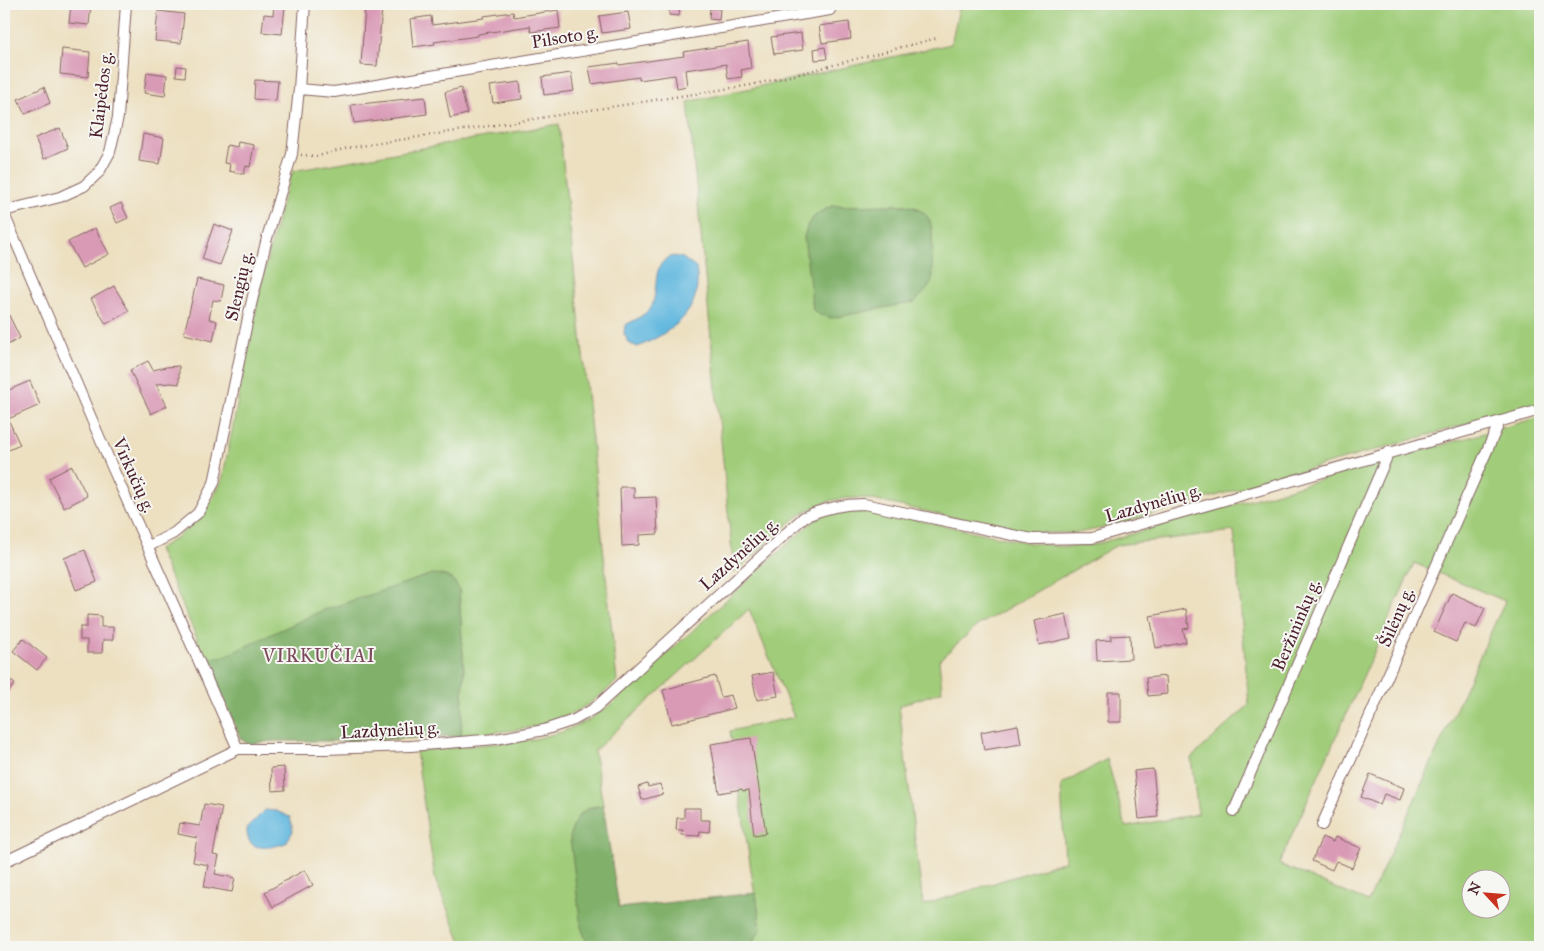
<svg xmlns="http://www.w3.org/2000/svg" width="1544" height="951" font-family="'IM FELL Great Primer',serif">
<style>
.green{fill:#a1cd7a;stroke:#767652;fill-rule:evenodd}
.forest{fill:#80b06a;stroke:#65684a}
.water{fill:#62b8df;stroke:#566c85}
.building{fill:#d99ab6}
.lines{fill:none;stroke-linecap:round;stroke-linejoin:round}
.street-casing{stroke:#836360;stroke-width:12}
.path{stroke:#836360;stroke-width:2.5;stroke-dasharray:1 4;stroke-linecap:butt}
.street{stroke:#fff;stroke-width:10}
.labels{text-anchor:middle;stroke-width:4;stroke-linejoin:round;paint-order:stroke}
.street-label{font-size:18px;fill:#4a1f2b;stroke:#f6f6f2}
.neighbourhood-label{font-size:19px;letter-spacing:1px;fill:#7c4a5c;stroke:#f6f6f2}
</style>
<rect width="100%" height="100%" fill="#f6f6f2"/>
<filter id="ink" filterUnits="userSpaceOnUse"><feTurbulence type="fractalNoise" baseFrequency=".02" numOctaves="2"/><feDisplacementMap in="SourceGraphic" scale="10" xChannelSelector="R" yChannelSelector="G"/><feConvolveMatrix kernelMatrix="1 2 1 2 8 2 1 2 1" color-interpolation-filters="sRGB"/></filter>
<filter id="wash" filterUnits="userSpaceOnUse"><feTurbulence type="fractalNoise" baseFrequency=".0096" numOctaves="4" result="noise"/><feDisplacementMap in="SourceGraphic" scale="20" xChannelSelector="R" yChannelSelector="G"/><feGaussianBlur stdDeviation="1.12" result="paint"/><feColorMatrix in="noise" values="0 0 0 0 0 0 0 0 0 0 0 0 0 0 0 0 0 1.4 0 .05"/><feComposite in="paint" operator="in"/></filter>
<g filter="url(#wash)">
<rect width="100%" height="100%" fill="#ede0c1"/>
<path class="green" d="M 960,4 L 1540,4 L 1540,403 L 1103,528 L 1077,533 L 1036,533 L 1008,529 L 863,498 C 849,498 837,498 824,503 C 793,513 759,551 734,573 L 688,102 L 951,44 ZM 905,205 L 918,208 L 808,224 L 817,214 L 832,206 Z
M 559,124 L 617,681 C 601,696 581,711 560,719 C 529,731 494,732 461,736 L 464,672 L 459,590 L 454,581 L 225,656 L 206,659 L 158,549 L 177,537 L 203,516 L 222,481 L 261,285 L 282,201 L 293,171 Z
M 1540,417 L 1540,947 L 717,947 C 740,946 748,950 760,929 L 730,731 L 794,717 L 749,609 L 594,751 L 603,805 L 587,808 L 585,938 L 592,947 L 463,947 L 435,879 L 416,751 L 530,740 L 562,732 L 589,720 L 613,703 L 812,522 L 830,512 L 849,510 L 877,512 L 1030,543 L 1066,547 L 1093,545 ZM 1234,531 L 1249,705 L 1191,758 L 1198,814 L 1126,827 L 1107,759 L 1061,785 L 1065,861 L 923,905 L 899,706 L 942,691 L 939,660 L 977,626 L 1117,545 ZM 1414,563 L 1505,601 L 1368,902 L 1279,864 ZM 1472,878 L 1502,878 L 1502,908 L 1472,908 Z"/>
<path class="forest" d="M 905,205 C 937,212 932,229 932,256 C 932,263 934,273 932,280 C 929,289 921,296 915,302 L 832,318 L 820,315 L 813,310 L 804,237 L 808,224 L 817,214 L 832,206 Z
M 432,574 C 447,575 452,576 459,590 L 464,672 L 461,736 L 345,741 L 274,741 L 248,744 L 241,739 L 206,659 L 225,656 L 321,611 Z
M 603,805 L 619,908 L 756,893 L 761,929 L 753,942 L 743,946 L 592,947 L 585,938 L 581,927 L 570,837 C 576,814 580,810 603,805 Z"/>
<path class="water" d="M 674,256 L 683,258 L 696,268 C 704,311 673,331 638,347 L 630,344 L 624,334 L 625,325 C 633,321 647,314 651,307 C 660,292 649,261 674,256 Z
M 265,810 L 276,811 L 290,817 L 293,831 L 286,843 C 270,848 245,854 247,828 Z"/>
<g id="blocks">
<path class="building" d="M 71,4 L 91,4 L 89,25 L 69,23 Z
M 670,4 L 680,4 L 679,16 L 669,15 Z
M 274,6 L 285,7 L 282,34 L 262,32 L 264,14 L 273,15 Z
M 365,6 L 382,8 L 377,66 L 361,65 Z
M 710,8 L 720,9 L 719,20 L 709,19 Z
M 558,10 L 560,28 L 531,32 L 530,26 L 478,34 L 478,36 L 434,42 L 435,44 L 413,47 L 410,19 L 431,16 L 432,25 L 484,18 L 484,16 L 513,12 L 514,17 Z
M 158,11 L 184,14 L 181,43 L 155,41 Z
M 628,12 L 631,29 L 602,33 L 599,16 Z
M 849,22 L 851,39 L 822,43 L 819,26 Z
M 801,33 L 803,50 L 774,54 L 771,37 Z
M 748,42 L 751,68 L 741,70 L 742,77 L 728,79 L 726,64 L 685,70 L 687,86 L 677,88 L 675,75 L 639,80 L 639,77 L 592,84 L 589,67 L 619,63 L 619,65 L 684,56 L 683,52 Z
M 825,47 L 827,59 L 815,60 L 814,49 Z
M 62,49 L 90,52 L 88,77 L 60,74 Z
M 177,66 L 186,67 L 185,77 L 176,76 Z
M 147,72 L 167,75 L 165,96 L 144,93 Z
M 571,73 L 574,91 L 544,95 L 542,77 Z
M 255,80 L 278,81 L 276,101 L 254,99 Z
M 520,82 L 522,99 L 493,103 L 490,86 Z
M 44,87 L 50,103 L 25,114 L 18,99 Z
M 461,88 L 467,114 L 450,118 L 445,92 Z
M 425,97 L 427,114 L 354,123 L 351,105 Z
M 60,128 L 68,148 L 44,159 L 35,138 Z
M 143,134 L 164,138 L 160,164 L 139,161 Z
M 238,142 L 254,145 L 250,167 L 246,166 L 244,174 L 229,171 L 230,164 L 224,163 L 227,145 L 237,147 Z
M 121,203 L 128,218 L 117,223 L 110,208 Z
M 214,224 L 233,231 L 220,265 L 202,259 Z
M 95,228 L 109,254 L 82,268 L 68,242 Z
M 197,279 L 224,285 L 221,301 L 213,300 L 209,319 L 217,321 L 213,341 L 184,334 Z
M 114,286 L 129,311 L 106,324 L 91,299 Z
M 4,305 L 20,338 L 4,347 Z
M 148,361 L 153,370 L 166,367 L 179,366 L 179,384 L 172,383 L 156,384 L 167,406 L 151,414 L 130,370 Z
M 30,381 L 40,405 L 8,419 L 20,445 L 4,452 L 4,392 Z
M 72,466 L 87,496 L 64,508 L 49,478 Z
M 620,487 L 634,487 L 634,498 L 656,497 L 658,534 L 639,535 L 639,545 L 622,546 Z
M 85,550 L 97,582 L 76,590 L 64,558 Z
M 1452,593 L 1485,608 L 1476,628 L 1465,623 L 1456,642 L 1434,632 Z
M 1186,609 L 1189,628 L 1183,629 L 1186,642 L 1156,648 L 1150,616 Z
M 1066,614 L 1071,638 L 1039,645 L 1034,621 Z
M 87,615 L 101,616 L 101,627 L 113,627 L 113,640 L 103,640 L 102,653 L 87,653 L 87,640 L 80,640 L 80,627 L 87,627 Z
M 1130,635 L 1131,659 L 1097,661 L 1096,641 L 1111,640 L 1111,636 Z
M 23,639 L 47,658 L 37,670 L 13,651 Z
M 773,672 L 778,696 L 757,700 L 752,676 Z
M 4,675 L 15,684 L 4,697 Z
M 715,676 L 721,697 L 731,695 L 735,708 L 672,724 L 663,690 Z
M 1166,676 L 1167,694 L 1148,696 L 1146,678 Z
M 1108,692 L 1121,692 L 1121,722 L 1108,722 Z
M 1018,725 L 1021,744 L 984,750 L 981,732 Z
M 751,738 L 766,833 L 754,835 L 749,790 L 743,791 L 742,789 L 719,793 L 711,744 Z
M 284,767 L 285,790 L 272,791 L 271,768 Z
M 1153,769 L 1158,817 L 1139,819 L 1134,771 Z
M 1370,774 L 1404,788 L 1400,800 L 1384,794 L 1380,805 L 1361,797 Z
M 647,784 L 648,787 L 660,784 L 663,794 L 642,800 L 638,787 Z
M 204,804 L 222,807 L 213,855 L 219,856 L 215,874 L 235,878 L 232,892 L 204,887 L 208,865 L 193,862 L 197,838 L 178,834 L 180,823 L 200,826 Z
M 684,808 L 700,808 L 700,820 L 710,820 L 709,832 L 700,831 L 699,836 L 682,835 L 683,830 L 676,830 L 677,818 L 684,818 Z
M 1322,837 L 1333,842 L 1335,837 L 1361,848 L 1352,868 L 1336,861 L 1332,870 L 1312,861 Z
M 305,870 L 313,885 L 273,907 L 265,892 Z"/>
</g>
</g>
<g filter="url(#ink)">
<use href="#blocks" fill-opacity="0" stroke="#836360" stroke-width="1"/>
<g class="lines">
<defs>
<path id="street" d="M 299,89 L 334,92 L 830,10 L 829,4
M 4,211 L 60,197 L 84,186 L 99,172 L 110,152 L 118,117 L 126,4
M 4,214 L 113,469 L 238,749
M 149,546 L 174,533 L 198,513 L 214,483 L 249,313 L 267,238 L 292,154 L 299,89 L 305,4
M 1234,811 L 1389,452
M 1322,825 L 1500,421
M 4,862 L 238,749 L 325,749 L 411,746 L 496,739 L 544,730 L 574,720 L 595,708 L 804,517 C 824,508 841,504 864,504 L 1032,539 L 1092,538 L 1540,410"/>
</defs>
<use href="#street" class="street-casing"/>
<path class="path" d="M 301,155 L 318,156 L 348,148 L 751,85 L 795,75 L 937,38"/>
<use href="#street" class="street"/>
</g>
</g>
<g class="labels">
<g class="street-label">
<text transform="translate(565 37) rotate(-9)" y="6">Pilsoto g.</text>
<text transform="translate(101 95) rotate(-83)" y="6">Klaipėdos g.</text>
<text transform="translate(239 286) rotate(-77)" y="6">Slengių g.</text>
<text transform="translate(134 475) rotate(66)" y="6">Virkučių g.</text>
<text transform="translate(1153 503) rotate(-16)" y="6">Lazdynėlių g.</text>
<text transform="translate(739 554) rotate(-42)" y="6">Lazdynėlių g.</text>
<text transform="translate(1396 617) rotate(-66)" y="6">Šilėnų g.</text>
<text transform="translate(1296 625) rotate(-67)" y="6">Beržininkų g.</text>
<text transform="translate(390 730) rotate(-3)" y="6">Lazdynėlių g.</text>
</g>
<g class="neighbourhood-label">
<text x="319" y="662">VIRKUČIAI</text>
</g>
</g>
<rect width="1544" height="951" fill="none" stroke="#f6f6f2" stroke-width="20"/>
<g transform="translate(1486 894) rotate(296)"><circle r="24" fill="#f6f6f2" stroke="#b1a0a2"/>
<path d="M0-4L9 19L0 12L-9 19Z" fill="#c8321e"/>
<text y="-8" font-size="14" font-weight="bold" text-anchor="middle" fill="#4a1f2b">N</text>
</g>
</svg>
